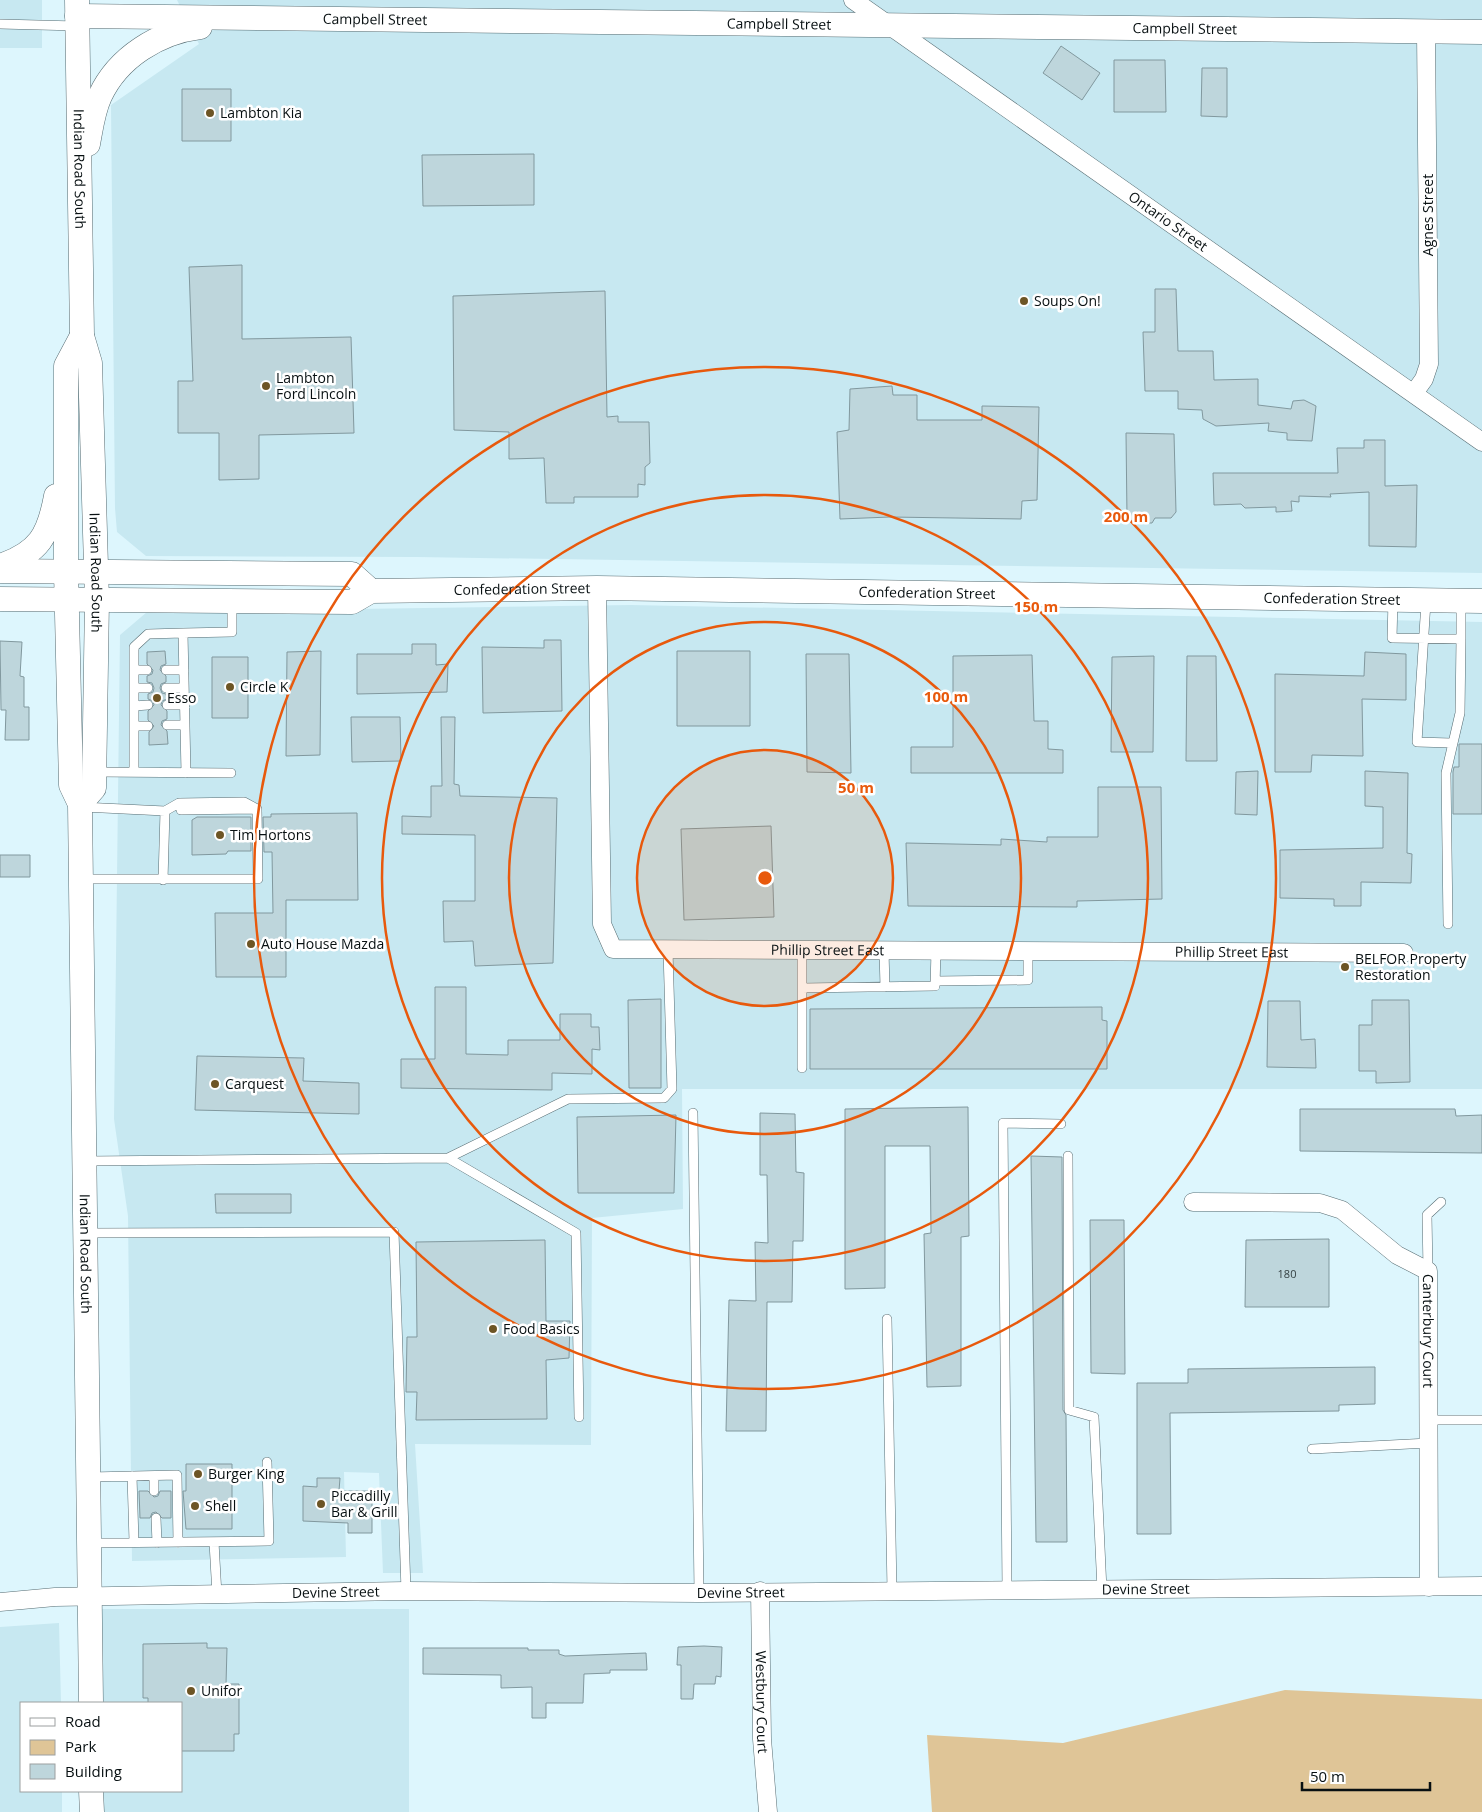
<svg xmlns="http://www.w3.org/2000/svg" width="1482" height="1812" font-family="'Open Sans',sans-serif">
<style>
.built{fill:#c7e8f1}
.green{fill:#dfc597}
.building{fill:#bed6dc;stroke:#81989e}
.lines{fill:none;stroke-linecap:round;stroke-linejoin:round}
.lane-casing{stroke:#566c72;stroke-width:10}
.street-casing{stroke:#566c72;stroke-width:19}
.secondary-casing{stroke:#566c72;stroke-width:25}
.lane{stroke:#fff;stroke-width:9}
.street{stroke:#fff;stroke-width:18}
.secondary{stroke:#fff;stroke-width:24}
.ring{fill:none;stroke:#e8590c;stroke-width:2.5}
.poi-dot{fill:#6d5525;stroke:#fff;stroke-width:2}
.labels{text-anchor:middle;stroke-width:5;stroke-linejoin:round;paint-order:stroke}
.number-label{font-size:11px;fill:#364244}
.street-label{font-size:14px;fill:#081012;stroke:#fff}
.poi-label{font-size:14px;fill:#081012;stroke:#fff;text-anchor:start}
.centre{fill:#e8590c;stroke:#fff;stroke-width:2.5}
.ring-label{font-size:15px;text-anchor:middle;font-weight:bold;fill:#e8590c;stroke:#fff;stroke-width:5;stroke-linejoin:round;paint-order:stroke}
</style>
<rect width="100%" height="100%" fill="#ddf6fd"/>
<path class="built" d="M 0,0 L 42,0 L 42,48 L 0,48 Z
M 177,0 L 1482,0 L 1482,573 L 417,557 L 146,556 L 117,532 L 115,508 L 111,105 L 199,44 Z
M 631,605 L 1482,622 L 1482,1089 L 682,1089 L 683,1209 L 592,1218 L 591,1445 L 415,1444 L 423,1573 L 383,1573 L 379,1473 L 344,1472 L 346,1557 L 132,1561 L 128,1216 L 114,1119 L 120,635 L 147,612 Z
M 100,1609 L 409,1609 L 409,1812 L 103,1812 L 102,1791 L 181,1791 L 181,1703 L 101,1703 Z
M 59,1623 L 61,1703 L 21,1703 L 21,1791 L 62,1791 L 62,1812 L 0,1812 L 0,1627 Z"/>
<path class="green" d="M 1285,1690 L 1482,1699 L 1482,1812 L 932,1812 L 927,1735 L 1063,1743 Z"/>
<path class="building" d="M 1061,46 L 1100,73 L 1082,100 L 1043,73 Z
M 1114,60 L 1165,60 L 1166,112 L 1114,112 Z
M 1202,68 L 1227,68 L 1227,117 L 1201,116 Z
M 182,89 L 231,89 L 231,141 L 182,141 Z
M 534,154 L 534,205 L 423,206 L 422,155 Z
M 242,265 L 242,339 L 351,337 L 354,433 L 259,435 L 259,479 L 219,480 L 219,433 L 178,433 L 178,381 L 193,381 L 189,267 Z
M 1155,289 L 1176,289 L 1178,351 L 1213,351 L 1214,380 L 1258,379 L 1258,405 L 1291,409 L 1293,401 L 1304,400 L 1316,406 L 1312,441 L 1287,440 L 1287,433 L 1268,431 L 1269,423 L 1216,426 L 1203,419 L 1202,410 L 1178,409 L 1178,391 L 1145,391 L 1143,332 L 1155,332 Z
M 605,291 L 607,417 L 618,416 L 618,422 L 649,422 L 650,463 L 645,467 L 645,485 L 638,484 L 638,497 L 574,497 L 574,503 L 546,503 L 544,458 L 509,459 L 509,432 L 454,430 L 453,296 Z
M 892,386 L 893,395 L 917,395 L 917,420 L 982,420 L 982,406 L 1039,407 L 1037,500 L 1022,501 L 1021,519 L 890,517 L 840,519 L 837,432 L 849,430 L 850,389 Z
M 1126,433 L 1174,434 L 1176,512 L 1171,518 L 1155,518 L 1152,523 L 1132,523 L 1127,517 Z
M 1364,440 L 1385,440 L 1385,486 L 1417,485 L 1416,547 L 1369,546 L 1369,492 L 1330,494 L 1331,497 L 1299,496 L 1299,502 L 1291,501 L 1292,511 L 1276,512 L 1276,507 L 1245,508 L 1241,504 L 1214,505 L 1213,473 L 1338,473 L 1337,448 L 1364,448 Z
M 544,640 L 561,640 L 562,711 L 483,713 L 482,647 L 544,648 Z
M 0,641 L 22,642 L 20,676 L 24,677 L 24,707 L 29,707 L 29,740 L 5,740 L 6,710 L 1,710 Z
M 412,644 L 436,644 L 436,665 L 448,664 L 447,692 L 357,694 L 357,654 L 412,654 Z
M 165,651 L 166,664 L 161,666 L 160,670 L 166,676 L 166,682 L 161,684 L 160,688 L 162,693 L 166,694 L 167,699 L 162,701 L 161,705 L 167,711 L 167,719 L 162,721 L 161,725 L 167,731 L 168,744 L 149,745 L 149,732 L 154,726 L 148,720 L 148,711 L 154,705 L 153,701 L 148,699 L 148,694 L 153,692 L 154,688 L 152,683 L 147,682 L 147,676 L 152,674 L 153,670 L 147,664 L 147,652 Z
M 321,651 L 320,755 L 286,756 L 287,652 Z
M 677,651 L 750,651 L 750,726 L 677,726 Z
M 1365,652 L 1406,654 L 1406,700 L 1362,699 L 1363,756 L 1312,755 L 1311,772 L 1275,772 L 1275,674 L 1364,676 Z
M 806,654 L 849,654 L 851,773 L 807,772 Z
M 1032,655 L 1034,721 L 1048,721 L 1048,749 L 1063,750 L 1063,773 L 911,773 L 911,747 L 953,747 L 953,656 Z
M 1154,656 L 1153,752 L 1111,752 L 1112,657 Z
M 1187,656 L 1216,656 L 1217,761 L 1186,761 Z
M 212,657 L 248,657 L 248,718 L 212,718 Z
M 351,717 L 400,717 L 401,761 L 352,762 Z
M 441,717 L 455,717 L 454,784 L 459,785 L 460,796 L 557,798 L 553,963 L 475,966 L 473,941 L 444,942 L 443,901 L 475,901 L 475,835 L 402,834 L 402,816 L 431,817 L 431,786 L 442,786 Z
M 1459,744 L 1482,744 L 1482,814 L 1453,814 L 1453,772 L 1454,767 L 1459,767 Z
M 1258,771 L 1257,815 L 1235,814 L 1236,772 Z
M 1365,771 L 1408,773 L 1407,853 L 1412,854 L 1411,883 L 1361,882 L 1361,906 L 1334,906 L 1334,899 L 1280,898 L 1280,850 L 1383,848 L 1383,807 L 1365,806 Z
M 1098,787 L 1161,787 L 1162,899 L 1077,901 L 1077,907 L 908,906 L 906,843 L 1001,845 L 1001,839 L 1047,842 L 1047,837 L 1098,837 Z
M 357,813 L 358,900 L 286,900 L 286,977 L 216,977 L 215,913 L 273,913 L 272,852 L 264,852 L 263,817 L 271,817 L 271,814 Z
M 197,817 L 251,817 L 251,851 L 228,851 L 226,854 L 192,855 L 192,820 Z
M 771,826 L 774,917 L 684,920 L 681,829 Z
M 0,855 L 30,855 L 30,877 L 0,877 Z
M 435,987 L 466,987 L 466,1054 L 508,1055 L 508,1040 L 560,1040 L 560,1014 L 591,1014 L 591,1027 L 599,1027 L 600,1050 L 592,1049 L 592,1074 L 552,1073 L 552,1090 L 401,1088 L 401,1059 L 435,1059 Z
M 661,999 L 661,1088 L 629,1088 L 628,1000 Z
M 1372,1000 L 1409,1000 L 1410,1082 L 1376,1083 L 1376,1071 L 1359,1071 L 1359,1025 L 1372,1025 Z
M 1268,1001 L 1300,1001 L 1301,1040 L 1315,1039 L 1316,1068 L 1267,1067 Z
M 1102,1007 L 1102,1020 L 1107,1021 L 1107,1069 L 810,1069 L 810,1009 Z
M 197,1056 L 304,1058 L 303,1081 L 359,1083 L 359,1114 L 195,1110 Z
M 968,1107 L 969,1236 L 961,1237 L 961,1386 L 927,1387 L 924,1234 L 931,1233 L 930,1146 L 885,1146 L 885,1288 L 845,1289 L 845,1109 Z
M 1300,1109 L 1455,1109 L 1456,1116 L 1482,1115 L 1482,1153 L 1300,1151 Z
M 760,1113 L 795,1114 L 796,1172 L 804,1173 L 803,1241 L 793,1241 L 792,1302 L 767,1302 L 766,1431 L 726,1431 L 729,1300 L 756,1301 L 755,1242 L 768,1243 L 767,1175 L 760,1175 Z
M 676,1115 L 674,1193 L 578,1193 L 577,1117 Z
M 1031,1156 L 1062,1157 L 1063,1410 L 1066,1415 L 1067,1542 L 1036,1542 Z
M 215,1194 L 291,1194 L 291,1213 L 216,1213 Z
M 1090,1220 L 1124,1220 L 1125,1374 L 1091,1373 Z
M 1329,1239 L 1329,1307 L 1245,1307 L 1246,1240 Z
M 545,1240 L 546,1321 L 570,1321 L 569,1358 L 546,1360 L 547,1419 L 416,1420 L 417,1392 L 406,1392 L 407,1337 L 417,1337 L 416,1242 Z
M 1375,1367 L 1375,1404 L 1339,1405 L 1339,1411 L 1170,1413 L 1171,1534 L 1137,1534 L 1137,1383 L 1188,1383 L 1188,1369 Z
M 186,1464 L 232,1464 L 232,1529 L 186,1529 L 183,1491 L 186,1491 Z
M 317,1478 L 340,1478 L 339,1491 L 372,1491 L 372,1533 L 348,1533 L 348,1523 L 303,1521 L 303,1486 L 317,1487 Z
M 139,1491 L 148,1491 L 154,1497 L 158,1496 L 160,1491 L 171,1491 L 171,1518 L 162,1518 L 156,1512 L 152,1513 L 150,1518 L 140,1518 Z
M 207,1643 L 207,1648 L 227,1648 L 226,1684 L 239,1684 L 239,1734 L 234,1734 L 234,1751 L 181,1751 L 181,1703 L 148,1703 L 148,1698 L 143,1698 L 143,1644 Z
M 704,1646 L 722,1647 L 721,1677 L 716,1676 L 715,1684 L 694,1684 L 693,1699 L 681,1699 L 681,1665 L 677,1665 L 678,1647 Z
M 423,1648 L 528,1648 L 528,1650 L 559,1650 L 559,1654 L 565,1656 L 646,1653 L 647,1670 L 610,1670 L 610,1673 L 584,1674 L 583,1703 L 546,1703 L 546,1718 L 532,1718 L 532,1687 L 501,1688 L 501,1675 L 423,1674 Z"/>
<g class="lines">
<defs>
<path id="lane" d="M 0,24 L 77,26
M 1393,600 L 1392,638 L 1461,639 L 1461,601
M 1426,602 L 1417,742 L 1451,743
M 134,670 L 147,670
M 166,670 L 184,670
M 134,688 L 148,688
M 166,688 L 184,688
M 167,705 L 185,705
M 134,706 L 148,705
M 167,725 L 185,725
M 134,726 L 148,726
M 95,772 L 231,773
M 134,772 L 134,647 L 148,634 L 183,633
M 186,773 L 183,633 L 232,632 L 232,601
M 179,803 L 181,810 L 257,809
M 82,807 L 165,811 L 179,803 L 244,802 L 257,809
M 81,879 L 258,879 L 257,809
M 163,880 L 165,811
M 1448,924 L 1446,773 L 1460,713 L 1461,639
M 884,951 L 885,987
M 936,981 L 1028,980 L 1028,951
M 802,988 L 935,986 L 936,951
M 802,1068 L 802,950
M 693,1113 L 699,1593
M 1068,1156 L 1069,1410 L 1094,1417 L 1102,1590
M 448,1158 L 576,1233 L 579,1417
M 86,1161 L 448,1158 L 568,1099 L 664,1098 L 672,1089 L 668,950
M 86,1233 L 394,1232 L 406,1591
M 1428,1271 L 1427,1215 L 1441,1202
M 887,1319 L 892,1591
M 1429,1420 L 1482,1420
M 1312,1449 L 1429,1443
M 132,1476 L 134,1542
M 154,1476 L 154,1491
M 90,1477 L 177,1475 L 178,1543
M 156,1518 L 157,1543
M 214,1542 L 217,1595
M 89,1543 L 269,1541 L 267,1462
M 1007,1589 L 1003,1123 L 1061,1124"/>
<g id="street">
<path id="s1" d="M 853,0 L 1482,442"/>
<path d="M 1414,393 L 1424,379 L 1429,364 L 1426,32"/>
<path id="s2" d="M 597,588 L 602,924 L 613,949 L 1404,953"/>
<path id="s3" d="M 1193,1202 L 1320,1203 L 1342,1210 L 1397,1255 L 1428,1271 L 1429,1587"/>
<path id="s4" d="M 760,1591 L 762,1739 L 768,1812"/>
<path id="s5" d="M 0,1602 L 55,1597 L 406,1591 L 699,1593 L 1482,1586"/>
</g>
<g id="secondary">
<path id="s6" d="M 77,0 L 82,336 L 90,363 L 97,600 L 94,788 L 80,804"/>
<path id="s7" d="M 77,16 L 1482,32"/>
<path d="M 88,144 C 91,128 93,111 100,96 C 118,57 159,32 200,27"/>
<path id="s8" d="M 82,336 L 66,366 L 66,571 L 71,785 L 80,804 L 91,1703"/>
<path d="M 0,566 C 39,553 49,535 56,496"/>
<path d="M 0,571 L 352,574 L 371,591"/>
<path id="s9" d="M 0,599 L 352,602 L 371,591 L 597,588 L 1482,601"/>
<path d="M 91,1791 L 92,1812"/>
</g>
</defs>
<use href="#lane" class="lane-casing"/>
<use href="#street" class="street-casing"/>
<use href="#secondary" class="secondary-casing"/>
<use href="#lane" class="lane"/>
<use href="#street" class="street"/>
<use href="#secondary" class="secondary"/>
</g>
<circle cx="765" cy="878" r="128" fill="#e8590c" fill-opacity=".12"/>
<g class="ring">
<circle cx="765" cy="878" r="128"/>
<circle cx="765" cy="878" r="256"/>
<circle cx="765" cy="878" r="383"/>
<circle cx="765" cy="878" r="511"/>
</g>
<g class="poi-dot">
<circle cx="210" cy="113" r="5"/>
<circle cx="1024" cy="301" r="5"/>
<circle cx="266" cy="386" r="5"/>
<circle cx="230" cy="687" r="5"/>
<circle cx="157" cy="698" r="5"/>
<circle cx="220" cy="835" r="5"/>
<circle cx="251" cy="944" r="5"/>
<circle cx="1345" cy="967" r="5"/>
<circle cx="215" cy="1084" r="5"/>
<circle cx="493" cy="1329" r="5"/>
<circle cx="198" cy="1474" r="5"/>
<circle cx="321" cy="1504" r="5"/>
<circle cx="195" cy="1506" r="5"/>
<circle cx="191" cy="1691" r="5"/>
</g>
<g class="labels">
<g class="number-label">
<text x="1287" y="1278">180</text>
</g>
<g class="street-label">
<text dy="5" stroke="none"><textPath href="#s7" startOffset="298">Campbell Street</textPath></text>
<text dy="5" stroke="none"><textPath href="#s7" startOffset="702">Campbell Street</textPath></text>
<text dy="5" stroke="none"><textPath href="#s7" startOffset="1108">Campbell Street</textPath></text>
<text dy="5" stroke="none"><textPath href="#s6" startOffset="169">Indian Road South</textPath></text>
<text transform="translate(1428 215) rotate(-90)" y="5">Agnes Street</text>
<text dy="5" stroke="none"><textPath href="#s1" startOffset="385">Ontario Street</textPath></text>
<text dy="5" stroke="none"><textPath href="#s6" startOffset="574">Indian Road South</textPath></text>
<text dy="5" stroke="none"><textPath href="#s9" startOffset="525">Confederation Street</textPath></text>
<text dy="5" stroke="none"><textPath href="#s9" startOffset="930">Confederation Street</textPath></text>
<text dy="5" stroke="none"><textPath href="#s9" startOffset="1335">Confederation Street</textPath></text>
<text dy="5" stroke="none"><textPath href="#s2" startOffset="578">Phillip Street East</textPath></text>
<text dy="5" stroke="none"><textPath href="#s2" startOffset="982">Phillip Street East</textPath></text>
<text dy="5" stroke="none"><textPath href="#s8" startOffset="924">Indian Road South</textPath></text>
<text dy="5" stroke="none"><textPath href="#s3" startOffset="316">Canterbury Court</textPath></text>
<text dy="5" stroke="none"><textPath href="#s5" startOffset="1146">Devine Street</textPath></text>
<text dy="5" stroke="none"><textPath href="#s5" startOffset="741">Devine Street</textPath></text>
<text dy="5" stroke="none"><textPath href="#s5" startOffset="336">Devine Street</textPath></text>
<text dy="5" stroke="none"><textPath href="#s4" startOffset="111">Westbury Court</textPath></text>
</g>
<g class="poi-label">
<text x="220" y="118">Lambton Kia</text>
<text x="1034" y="306">Soups On!</text>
<text x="276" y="383">Lambton<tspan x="276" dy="16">Ford Lincoln</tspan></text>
<text x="240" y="692">Circle K</text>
<text x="167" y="703">Esso</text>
<text x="230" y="840">Tim Hortons</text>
<text x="261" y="949">Auto House Mazda</text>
<text x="1355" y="964">BELFOR Property<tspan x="1355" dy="16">Restoration</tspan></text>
<text x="225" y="1089">Carquest</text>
<text x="503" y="1334">Food Basics</text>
<text x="208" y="1479">Burger King</text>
<text x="331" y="1501">Piccadilly<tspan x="331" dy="16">Bar &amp; Grill</tspan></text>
<text x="205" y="1511">Shell</text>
<text x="201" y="1696">Unifor</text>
</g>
</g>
<circle cx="765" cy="878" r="8" class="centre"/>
<g class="ring-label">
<text x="1126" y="522">200 m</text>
<text x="1036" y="612">150 m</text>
<text x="946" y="702">100 m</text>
<text x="856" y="793">50 m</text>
</g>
<rect x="20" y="1702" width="162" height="90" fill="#ffffff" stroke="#9c9fa0"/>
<rect x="30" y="1718" width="25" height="8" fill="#ffffff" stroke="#9c9fa0"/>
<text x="65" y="1727" font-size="15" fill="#081012">Road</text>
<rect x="30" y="1740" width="25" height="15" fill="#dfc597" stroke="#9c9fa0"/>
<text x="65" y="1752" font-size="15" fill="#081012">Park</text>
<rect x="30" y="1764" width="25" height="15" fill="#bed6dc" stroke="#9c9fa0"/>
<text x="65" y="1777" font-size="15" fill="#081012">Building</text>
<path d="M1302 1782v8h128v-8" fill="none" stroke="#081012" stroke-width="2.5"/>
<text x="1310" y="1782" font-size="15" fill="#081012" stroke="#ffffff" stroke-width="4" paint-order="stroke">50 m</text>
</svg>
